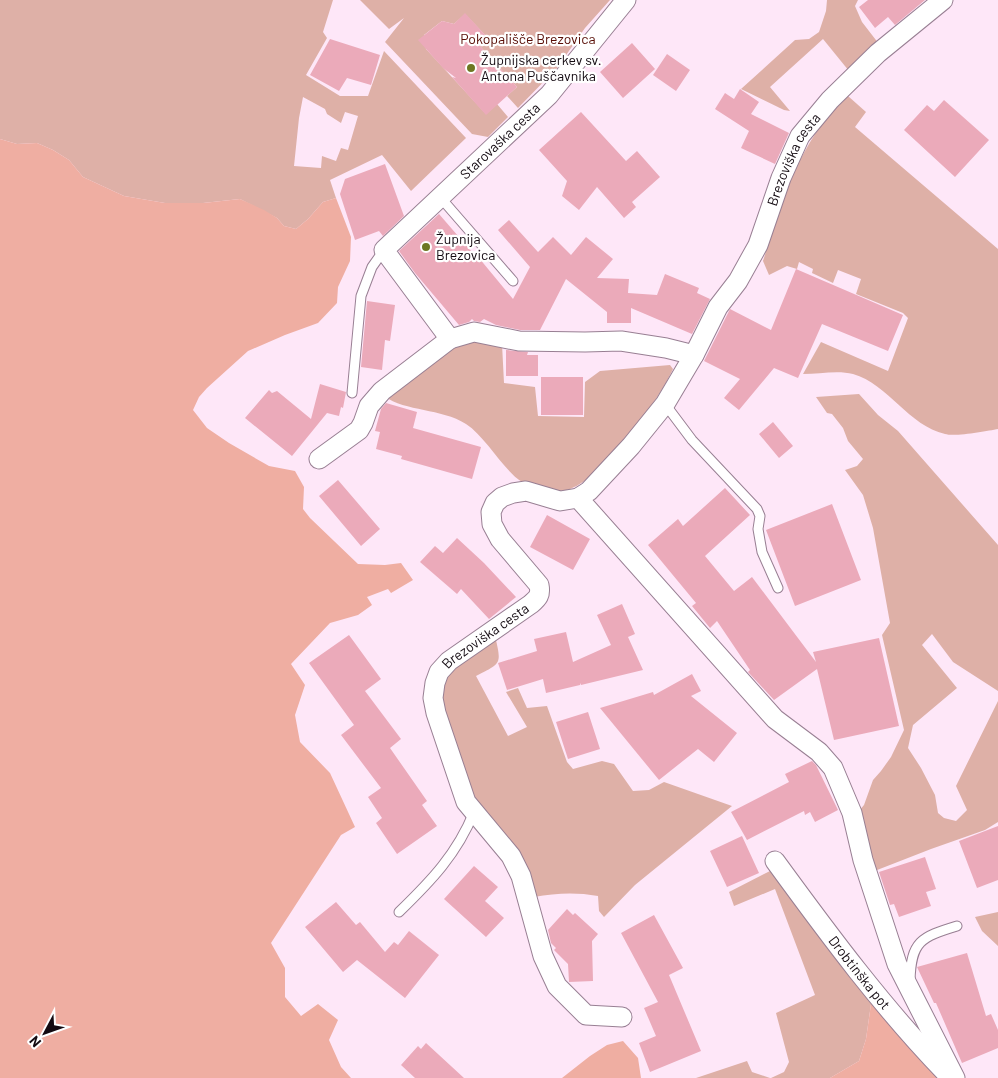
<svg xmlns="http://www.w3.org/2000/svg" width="998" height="1078" font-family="Barlow,sans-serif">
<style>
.green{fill:#deb0a7;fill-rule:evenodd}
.forest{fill:#efaea2}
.building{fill:#ebaaba}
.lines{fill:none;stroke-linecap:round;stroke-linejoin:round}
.lane-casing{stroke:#987f93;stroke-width:11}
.street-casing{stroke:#987f93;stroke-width:21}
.lane{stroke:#fff;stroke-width:9}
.street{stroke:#fff;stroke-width:19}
.poi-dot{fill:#6d7722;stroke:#fff;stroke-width:2}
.labels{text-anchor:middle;stroke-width:4.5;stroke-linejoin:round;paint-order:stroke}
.park-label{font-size:14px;fill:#570c04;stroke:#fff}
.poi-label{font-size:14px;fill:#130a11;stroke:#fff;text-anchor:start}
.street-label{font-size:14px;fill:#130a11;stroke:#fff}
</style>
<rect width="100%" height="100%" fill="#fee7f8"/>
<path class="green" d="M 0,0 L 333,0 L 323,32 L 327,38 L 306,75 L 340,96 L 368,96 L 384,51 L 466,138 L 411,191 L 382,155 L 330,180 L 336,198 L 323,202 L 308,219 L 296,229 L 284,226 L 277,218 L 240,199 L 203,203 L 165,203 L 124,196 L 83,177 L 69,160 L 53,150 L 37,143 L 17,144 L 0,139 ZM 303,97 L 325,109 L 327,114 L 341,123 L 345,112 L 358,116 L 348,150 L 341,148 L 336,161 L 322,156 L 321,168 L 294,166 L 299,118 Z
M 360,0 L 610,0 L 585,28 L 557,68 L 518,108 L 507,96 L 517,87 L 478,44 L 486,36 L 465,14 L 454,24 L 442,21 L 424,35 L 426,49 L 486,114 L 497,104 L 508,117 L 488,137 L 472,134 L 385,42 L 404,18 L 389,29 Z
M 827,0 L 858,0 L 855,6 L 862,22 L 879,44 L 849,71 L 823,39 L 770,87 L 790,111 L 784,110 L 741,89 L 795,40 L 809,39 L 819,32 L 826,11 Z
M 848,96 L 866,112 L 855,127 L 998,249 L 998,429 C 987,431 955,437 945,434 C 909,426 888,384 853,374 C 838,370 819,374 803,374 L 821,342 L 888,371 L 908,318 L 903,313 L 856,294 L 861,279 L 838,270 L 833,283 L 812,273 L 813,269 L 799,262 L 797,269 L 787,266 L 769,275 L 763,261 C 779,211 793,161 826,119 C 832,111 841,104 848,96 Z
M 479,339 L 502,344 L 504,383 L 535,387 L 538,416 L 584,417 L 585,382 L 600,371 L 670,365 L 673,369 C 657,403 605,476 570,489 C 558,494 532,488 522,482 C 503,470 486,437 466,424 C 441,408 406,412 384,396 L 442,353 Z
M 859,394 L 878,415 L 898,431 L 998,545 L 998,691 L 953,662 L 932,634 L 922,645 L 957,688 L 913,725 L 908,748 L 921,768 L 935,795 L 938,813 L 944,818 L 956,821 L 967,810 L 956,786 L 998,701 L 998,822 L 985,830 L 931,849 L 872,872 L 858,812 L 864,805 L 873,780 L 881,771 L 891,757 L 904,730 L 882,635 L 890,623 L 873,528 L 863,495 L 845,470 L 857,466 L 863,459 L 848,441 L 843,428 L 832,414 L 827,413 L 816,397 Z
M 495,636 C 502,665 501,663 476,676 L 508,736 L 527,727 L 506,692 L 518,688 L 527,708 L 547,706 L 567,762 L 573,769 L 602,761 L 614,764 L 633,791 L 649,790 L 664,782 L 732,806 L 635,885 L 604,917 L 599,911 L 598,896 C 576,892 556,893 534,897 L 475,800 L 440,697 L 448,671 Z
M 772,870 L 872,997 L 866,1039 L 859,1061 L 830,1078 L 771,1078 L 784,1072 L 789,1062 L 776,1013 L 815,995 L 775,889 L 734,906 L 729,892 Z
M 998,912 L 998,946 L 982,931 L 975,917 Z
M 747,1061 L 752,1072 L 770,1078 L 696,1078 Z"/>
<path class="forest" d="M 0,139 L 17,144 L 37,143 L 53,150 L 69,160 L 83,177 L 124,196 L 165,203 L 203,203 L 240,199 L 264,210 L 277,218 L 284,226 L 296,229 L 308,219 L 323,202 L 336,198 L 351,237 L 350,261 L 338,287 L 337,303 L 318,323 L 285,335 L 248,351 L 207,388 L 199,397 L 193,410 L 207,428 L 229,443 L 269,466 L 295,471 L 304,487 L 303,509 L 310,518 L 358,564 L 385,565 L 401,563 L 413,580 L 391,593 L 388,589 L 367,597 L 372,605 L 358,615 L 330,623 L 291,664 L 305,685 L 295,715 L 300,742 L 330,773 L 355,827 L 341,835 L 271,943 L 285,968 L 285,997 L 301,1016 L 318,1004 L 338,1020 L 329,1040 L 341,1067 L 351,1078 L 0,1078 Z
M 872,997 L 940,1078 L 830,1078 L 859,1061 L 866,1039 Z
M 623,1041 L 638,1058 L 641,1078 L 562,1078 L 590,1056 L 607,1045 Z"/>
<path class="building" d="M 868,0 L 925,0 L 895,25 L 888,17 L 875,28 L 859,7 Z
M 465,13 L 486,36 L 478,44 L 517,87 L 486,115 L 452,77 L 456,78 L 443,68 L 418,40 L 442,21 L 454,24 Z
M 330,39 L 380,55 L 371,85 L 347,78 L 339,91 L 310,75 Z
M 632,43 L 655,69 L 623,98 L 600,72 Z
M 667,54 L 690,70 L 676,91 L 653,75 Z
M 740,89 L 759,102 L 751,114 L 789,133 L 775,164 L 741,148 L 749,131 L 715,109 L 725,93 L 734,99 Z
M 944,100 L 989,140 L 955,177 L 904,130 L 927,105 L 934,111 Z
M 581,112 L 626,161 L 637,151 L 660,177 L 632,202 L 636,207 L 624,218 L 597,187 L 579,210 L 562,196 L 567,181 L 539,150 Z
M 385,164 L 404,216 L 383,236 L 379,231 L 355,240 L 340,194 L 345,179 Z
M 439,214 L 478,259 L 479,258 L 513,299 L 530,267 L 498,230 L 509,220 L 538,252 L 553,237 L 571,255 L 586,237 L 613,259 L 597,278 L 629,279 L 628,293 L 657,295 L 665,274 L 699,288 L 697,293 L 710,299 L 692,334 L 631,308 L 631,323 L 607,323 L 607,312 L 566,279 L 540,330 L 520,330 L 496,325 L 484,319 L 480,322 L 474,321 L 472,319 L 469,322 L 459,325 L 415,273 L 399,251 Z
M 796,269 L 903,315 L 888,351 L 822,324 L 798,378 L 774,368 L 739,410 L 724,398 L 740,379 L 704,361 L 730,309 L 771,330 Z
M 367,301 L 395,305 L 390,341 L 385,340 L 382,370 L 361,367 Z
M 506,350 L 528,352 L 527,355 L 538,355 L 538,376 L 506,376 Z
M 541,377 L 583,377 L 583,415 L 541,415 Z
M 320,384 L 346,392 L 343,408 L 341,407 L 339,416 L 327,413 L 292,456 L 245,418 L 269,390 L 272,393 L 277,391 L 311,419 Z
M 386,403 L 417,412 L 413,428 L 481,447 L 472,479 L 401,459 L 402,456 L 376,449 L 380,432 L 375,431 L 381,409 Z
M 773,422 L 793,446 L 779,458 L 759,434 Z
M 338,480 L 380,529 L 361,546 L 319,496 Z
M 725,488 L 750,515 L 705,556 L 734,591 L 752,577 L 816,662 L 813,652 L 879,638 L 899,726 L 834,740 L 817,669 L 774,700 L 748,672 L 750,670 L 717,621 L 710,628 L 692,606 L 696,603 L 648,545 L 678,519 L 683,526 Z
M 832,504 L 861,580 L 795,606 L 766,530 Z
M 547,515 L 590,539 L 573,570 L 530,547 Z
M 457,538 L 484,563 L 516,597 L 489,619 L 461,589 L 457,594 L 420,562 L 435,546 L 443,553 Z
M 622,604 L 635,634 L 628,637 L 643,670 L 581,685 L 580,683 L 580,685 L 546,693 L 543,679 L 507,690 L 498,663 L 537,651 L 534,639 L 566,632 L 573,662 L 611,645 L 597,615 Z
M 349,635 L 381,679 L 365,691 L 401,739 L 390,748 L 427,801 L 422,805 L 437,826 L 397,854 L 376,823 L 382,818 L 368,797 L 381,788 L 341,735 L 354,725 L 309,663 Z
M 692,674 L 701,691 L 691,696 L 737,733 L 714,762 L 698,749 L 659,780 L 600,708 L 653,692 L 654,695 Z
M 588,712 L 600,749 L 568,759 L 556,722 Z
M 812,761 L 816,765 L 838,810 L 815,822 L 810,812 L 805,815 L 804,811 L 747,840 L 731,812 L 789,782 L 785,774 Z
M 998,826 L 998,880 L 977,888 L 959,841 Z
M 742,836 L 759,873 L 727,887 L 710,851 Z
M 925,857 L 936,889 L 926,892 L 931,906 L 899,917 L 894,904 L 890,905 L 879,872 Z
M 474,866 L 498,887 L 485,901 L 504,918 L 486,937 L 444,899 Z
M 336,902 L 356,925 L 360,922 L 385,952 L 394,942 L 398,945 L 409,931 L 439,955 L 405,998 L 357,960 L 343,972 L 305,927 Z
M 567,909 L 573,915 L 575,913 L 598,934 L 592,941 L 593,981 L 569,982 L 568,964 L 554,950 L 556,948 L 551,943 L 548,930 Z
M 654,915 L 683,968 L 669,975 L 701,1051 L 650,1072 L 639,1043 L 656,1036 L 644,1008 L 658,1002 L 621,933 Z
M 967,953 L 986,1016 L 991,1014 L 998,1030 L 998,1048 L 962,1063 L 936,1003 L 934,1003 L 917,967 Z
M 426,1043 L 464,1078 L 415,1078 L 401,1065 L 418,1046 L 421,1049 Z"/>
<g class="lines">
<defs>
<path id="lane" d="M 440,197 L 513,281
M 352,393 L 361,296 L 372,267 L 384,250
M 665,404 L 692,440 L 757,509 L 760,516 L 758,529 L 762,552 L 778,588
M 399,912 C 431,881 457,854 474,812
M 910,981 C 911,941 921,937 957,926"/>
<g id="street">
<path id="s1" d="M 450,339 L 384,250 L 549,95 L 626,0"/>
<path d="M 319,459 L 359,430 L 363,423 L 369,406 L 382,391 L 450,339 L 474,332 L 519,341 L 585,342 L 621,341 L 666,348 L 694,355"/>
<path d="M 578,498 L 775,719 L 819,752 L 833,768 L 852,813 L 863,860 L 897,964 L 955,1078"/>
<path id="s2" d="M 775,861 C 829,935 883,1008 947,1074"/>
<path id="s3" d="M 622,1017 L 586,1015 L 557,986 L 543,956 L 521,876 L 511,856 L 466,802 L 436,713 L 433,698 L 435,683 L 439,672 L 449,661 L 531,604 C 538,598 541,595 539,585 L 500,539 L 492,524 L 491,512 L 495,503 L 502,497 L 513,493 L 526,491 L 560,501 L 578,498 L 589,491 L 631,446 L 665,404 L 694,355 L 718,307 L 738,281 L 758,245 L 781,178 L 800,136 L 830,100 L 878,53 L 943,0"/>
</g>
</defs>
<use href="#lane" class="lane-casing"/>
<use href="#street" class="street-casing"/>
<use href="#lane" class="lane"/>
<use href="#street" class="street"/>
</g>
<g class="poi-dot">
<circle cx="471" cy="68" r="5"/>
<circle cx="426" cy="247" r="5"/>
</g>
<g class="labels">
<g class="park-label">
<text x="528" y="44">Pokopališče Brezovica</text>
</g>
<g class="poi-label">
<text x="481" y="65">Župnijska cerkev sv.<tspan x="481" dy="16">Antona Puščavnika</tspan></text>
<text x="436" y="244">Župnija<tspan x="436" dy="16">Brezovica</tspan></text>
</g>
<g class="street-label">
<text dy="5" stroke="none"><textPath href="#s1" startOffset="270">Starovaška cesta</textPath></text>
<text dy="5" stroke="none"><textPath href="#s3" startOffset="1152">Brezoviška cesta</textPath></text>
<text dy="5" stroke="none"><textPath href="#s3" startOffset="481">Brezoviška cesta</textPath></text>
<text dy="5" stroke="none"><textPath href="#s2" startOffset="140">Drobtinška pot</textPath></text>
</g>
</g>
<g transform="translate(45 1033) rotate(229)" stroke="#ffffff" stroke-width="4" paint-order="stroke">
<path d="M0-4L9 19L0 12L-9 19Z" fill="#130a11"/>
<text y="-8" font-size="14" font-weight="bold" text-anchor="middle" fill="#130a11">N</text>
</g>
</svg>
